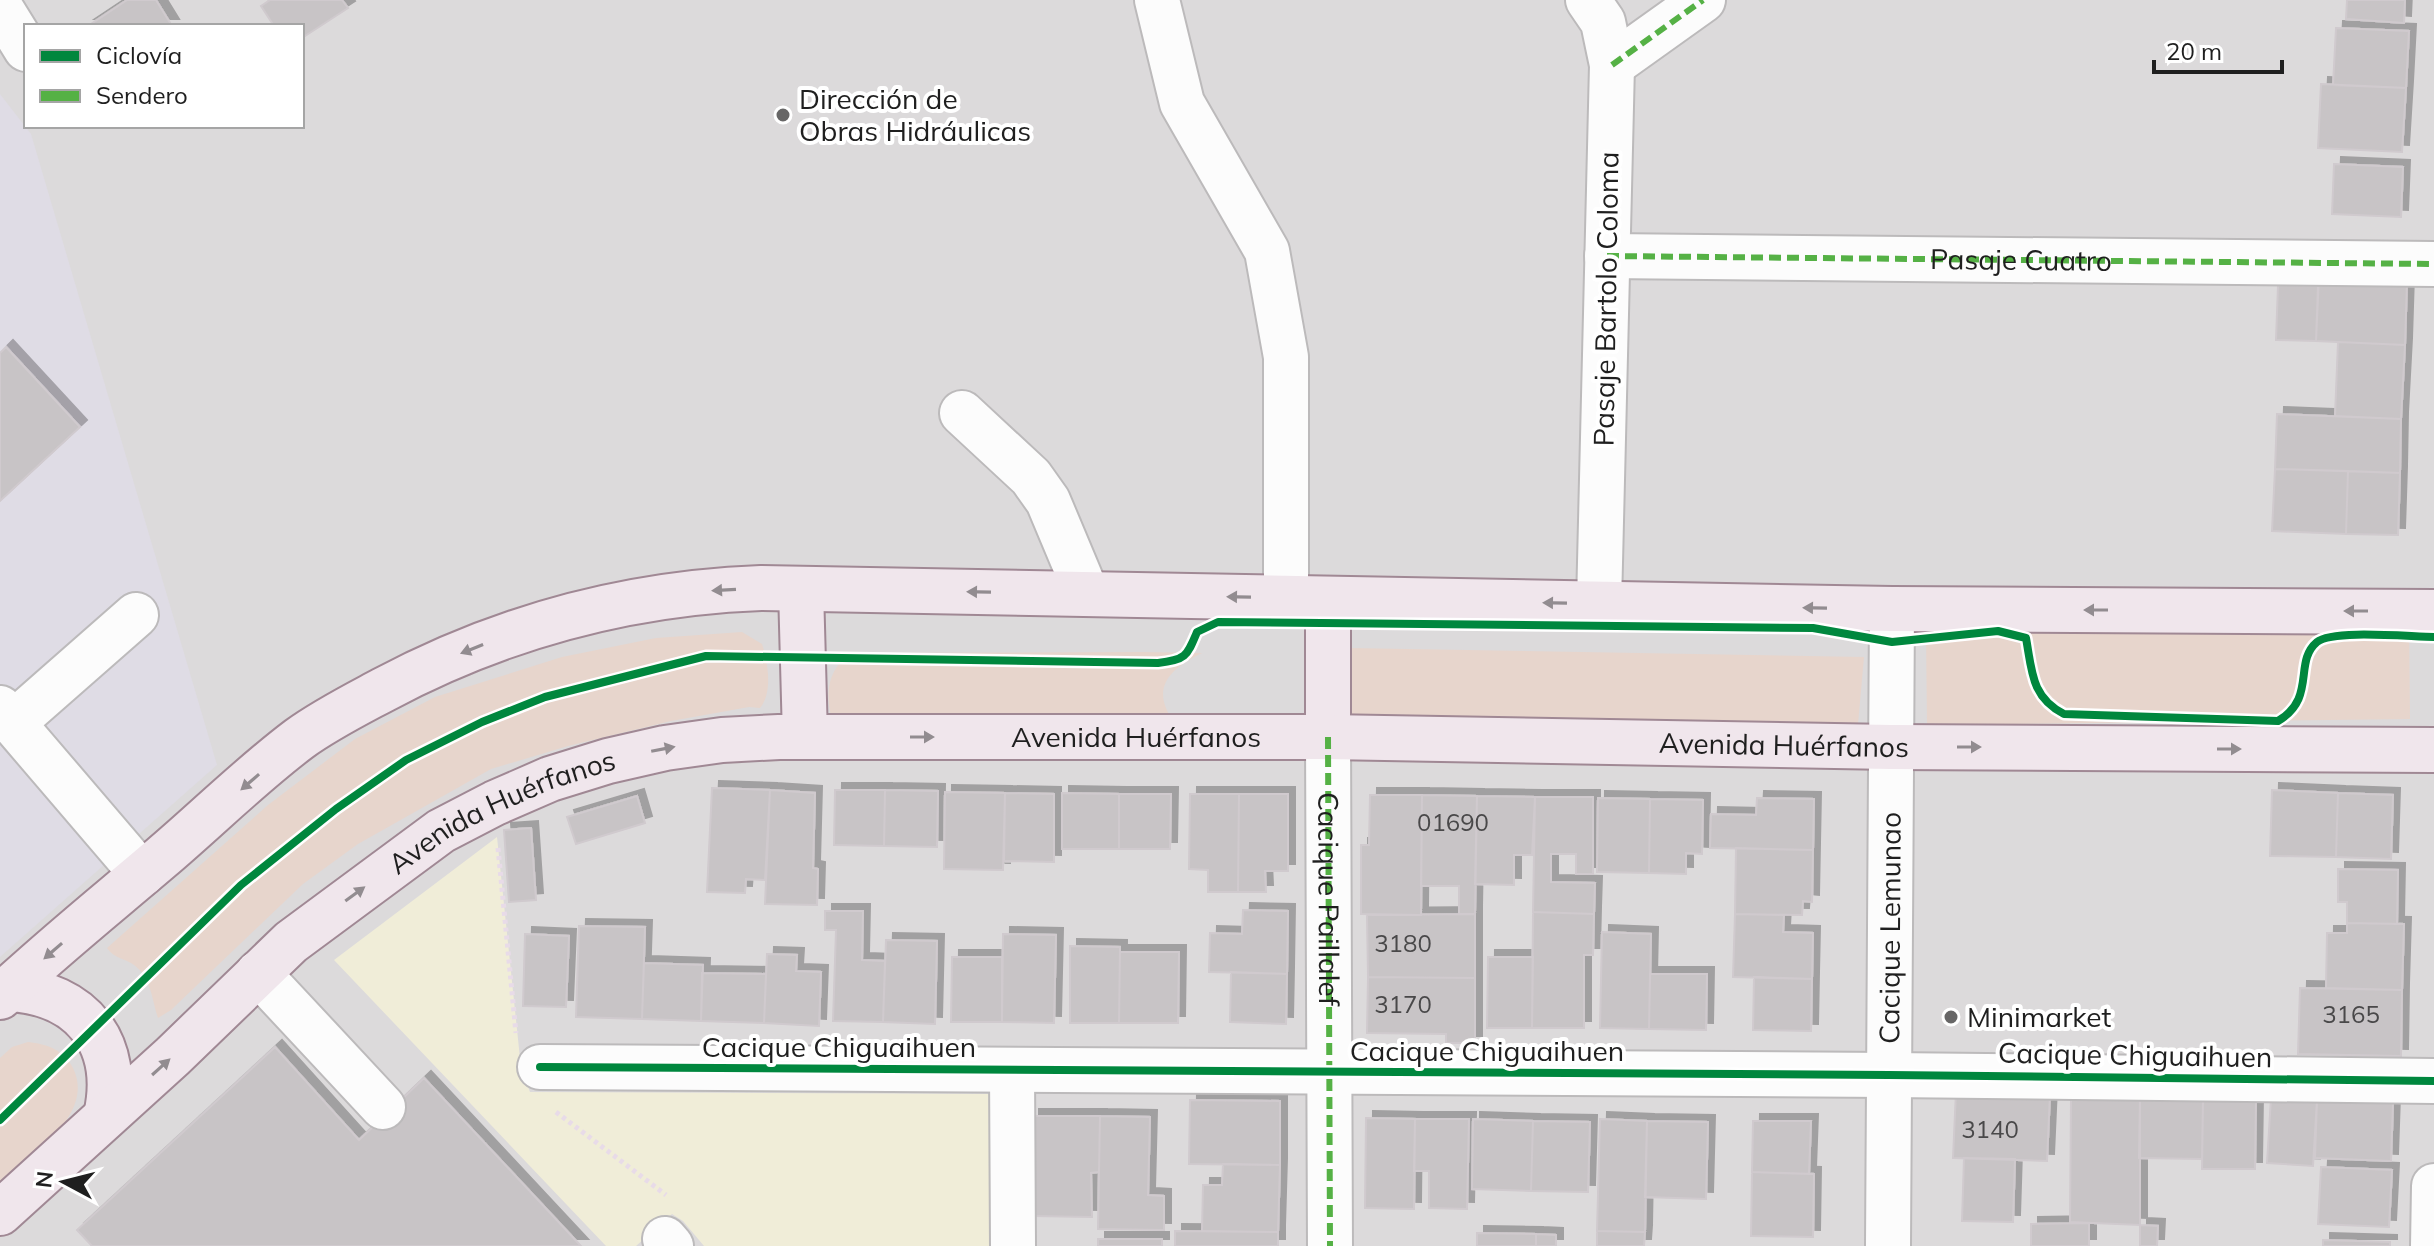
<svg xmlns="http://www.w3.org/2000/svg" width="2434" height="1246" font-family="Mulish,sans-serif">
<style>
.residential{fill:#dcdadb;fill-rule:evenodd}
.industrial{fill:#dfdce5}
.grass{fill:#e7d5cc}
.park{fill:#f0edd8}
.building{fill:#c8c4c6;stroke:#d0cace;stroke-width:2;filter:url(#shadow)}
.lines{fill:none;stroke-linecap:round;stroke-linejoin:round}
.minor-casing{stroke:#bcbabb;stroke-width:48}
.major-casing{stroke:#a08894;stroke-width:48}
.path{stroke:#e8dbe8;stroke-width:5;stroke-dasharray:4 4;stroke-linecap:butt}
.minor{stroke:#fcfcfc;stroke-width:44}
.major{stroke:#f0e6ec;stroke-width:44}
.quiet{stroke:#55b145;stroke-width:6;stroke-dasharray:12 6;stroke-linecap:butt}
.cycleway-casing{stroke:#fff;stroke-width:13}
.cycleway{stroke:#00873e;stroke-width:8}
.oneway{fill:#928c90}
.poi-dot{fill:#676666;stroke:#fff;stroke-width:3}
.labels{text-anchor:middle;stroke-width:8;stroke-linejoin:round;paint-order:stroke}
.number-label{font-size:24px;fill:#494849}
.poi-label{font-size:28px;fill:#1f1f1f;stroke:#fff;text-anchor:start}
.street-label{font-size:28px;fill:#1f1f1f;stroke:#fff}
</style>
<defs>
<filter id="shadow"><feDropShadow dx="7" dy="-7" stdDeviation="0" flood-color="#0004"/></filter>
</defs>
<rect width="100%" height="100%" fill="#ede9eb"/>
<path class="residential" d="M 0,0 L 2434,0 L 2434,1246 L 0,1246 ZM 26,26 L 302,26 L 302,126 L 26,126 Z"/>
<path class="industrial" d="M 0,94 L 31,134 L 217,765 L 0,957 Z"/>
<path class="grass" d="M 2409,626 L 2410,719 L 1927,725 L 1926,632 Z
M 742,632 L 762,644 C 768,662 773,693 760,708 L 749,707 L 671,721 L 568,746 L 491,769 L 358,844 L 303,884 L 171,1010 L 158,1018 C 152,1000 151,977 134,965 C 125,958 114,959 107,948 L 268,805 L 355,739 L 435,697 L 562,657 L 656,638 Z
M 1347,648 L 1864,657 L 1858,724 L 1344,714 Z
M 1142,652 L 1202,653 C 1169,669 1149,689 1175,723 L 831,716 C 825,691 829,666 853,653 Z
M 28,1042 C 47,1044 64,1050 73,1068 C 96,1115 30,1156 0,1184 L 0,1058 L 12,1047 Z"/>
<path class="park" d="M 497,837 L 521,1068 L 530,1092 L 989,1094 L 991,1246 L 704,1246 L 683,1221 L 672,1214 L 636,1246 L 606,1246 L 334,960 Z"/>
<path class="building" d="M 127,0 L 156,0 L 172,26 L 88,26 Z
M 270,0 L 342,0 L 348,8 L 302,38 L 302,26 L 274,26 L 261,6 Z
M 2347,0 L 2405,0 L 2404,23 L 2346,19 Z
M 2336,28 L 2409,31 L 2406,88 L 2333,85 Z
M 2321,84 L 2406,88 L 2402,152 L 2318,148 Z
M 2334,164 L 2403,167 L 2401,217 L 2332,214 Z
M 2319,277 L 2407,282 L 2405,345 L 2316,341 Z
M 2278,285 L 2318,286 L 2316,341 L 2276,340 Z
M 2338,342 L 2405,345 L 2401,419 L 2335,416 Z
M 6,347 L 80,427 L 0,501 L 0,353 Z
M 2277,414 L 2401,419 L 2400,473 L 2275,469 Z
M 2275,469 L 2348,471 L 2346,534 L 2272,531 Z
M 2348,471 L 2400,473 L 2398,535 L 2346,534 Z
M 712,788 L 770,790 L 765,880 L 746,879 L 745,893 L 707,892 Z
M 770,790 L 815,793 L 813,868 L 818,869 L 817,905 L 765,904 Z
M 835,790 L 885,790 L 884,846 L 834,845 Z
M 885,790 L 938,791 L 937,847 L 884,846 Z
M 2272,790 L 2338,793 L 2336,857 L 2270,856 Z
M 945,792 L 1005,793 L 1003,870 L 944,869 Z
M 1005,793 L 1054,794 L 1054,862 L 1004,861 Z
M 1062,793 L 1119,794 L 1119,849 L 1062,849 Z
M 2338,793 L 2393,795 L 2391,859 L 2336,857 Z
M 1119,794 L 1171,794 L 1170,849 L 1119,849 Z
M 1190,794 L 1239,794 L 1238,892 L 1208,892 L 1208,870 L 1189,869 Z
M 1239,794 L 1288,794 L 1288,871 L 1265,871 L 1266,892 L 1238,892 Z
M 1370,795 L 1422,795 L 1421,915 L 1361,914 L 1361,845 L 1369,845 Z
M 1422,795 L 1477,796 L 1475,914 L 1459,914 L 1459,886 L 1421,886 Z
M 637,796 L 645,823 L 576,844 L 567,817 Z
M 1477,796 L 1535,797 L 1532,855 L 1514,855 L 1514,885 L 1475,884 Z
M 1535,797 L 1593,797 L 1593,874 L 1576,874 L 1576,854 L 1551,854 L 1551,882 L 1595,883 L 1594,914 L 1533,912 Z
M 1598,798 L 1650,799 L 1649,873 L 1597,872 Z
M 1757,798 L 1814,799 L 1813,850 L 1710,848 L 1711,814 L 1756,815 Z
M 1650,799 L 1703,800 L 1702,854 L 1686,853 L 1686,874 L 1649,873 Z
M 531,828 L 536,900 L 509,902 L 504,830 Z
M 1736,848 L 1813,850 L 1812,902 L 1803,901 L 1802,915 L 1735,914 Z
M 2338,869 L 2398,870 L 2397,924 L 2347,923 L 2347,902 L 2338,902 Z
M 1243,910 L 1288,911 L 1287,974 L 1209,972 L 1210,933 L 1242,934 Z
M 825,911 L 863,911 L 862,960 L 885,961 L 883,1022 L 833,1021 L 836,930 L 825,930 Z
M 1533,912 L 1594,914 L 1593,955 L 1584,955 L 1584,1028 L 1532,1028 Z
M 1475,914 L 1475,978 L 1368,977 L 1367,915 Z
M 1735,914 L 1784,915 L 1783,932 L 1813,933 L 1812,979 L 1733,977 Z
M 2347,923 L 2404,924 L 2402,990 L 2326,988 L 2327,933 L 2347,933 Z
M 579,926 L 645,927 L 642,1019 L 576,1017 Z
M 1602,932 L 1651,934 L 1649,1029 L 1600,1028 Z
M 525,934 L 569,936 L 566,1007 L 523,1006 Z
M 1003,934 L 1056,935 L 1054,1023 L 1002,1022 Z
M 886,940 L 937,941 L 935,1024 L 883,1022 Z
M 1070,946 L 1120,947 L 1119,1023 L 1070,1023 Z
M 1120,952 L 1179,952 L 1178,1023 L 1119,1023 Z
M 767,954 L 797,955 L 796,971 L 821,972 L 819,1026 L 764,1023 Z
M 952,957 L 1002,957 L 1002,1022 L 951,1022 Z
M 1488,957 L 1533,957 L 1532,1028 L 1487,1028 Z
M 644,963 L 703,965 L 701,1021 L 642,1019 Z
M 1231,972 L 1287,974 L 1286,1024 L 1230,1022 Z
M 702,973 L 766,974 L 764,1023 L 701,1021 Z
M 1650,974 L 1707,974 L 1706,1030 L 1649,1029 Z
M 1368,977 L 1475,978 L 1475,1043 L 1446,1043 L 1446,1034 L 1367,1033 Z
M 1754,977 L 1812,979 L 1811,1031 L 1753,1030 Z
M 2300,988 L 2402,990 L 2401,1056 L 2298,1054 Z
M 275,1047 L 359,1140 L 424,1078 L 581,1246 L 92,1246 L 77,1230 Z
M 1956,1091 L 2050,1094 L 2047,1161 L 1953,1158 Z
M 2071,1096 L 2140,1097 L 2140,1225 L 2070,1222 Z
M 2140,1097 L 2203,1099 L 2202,1159 L 2139,1158 Z
M 2271,1098 L 2317,1100 L 2313,1166 L 2267,1163 Z
M 2203,1099 L 2256,1100 L 2255,1169 L 2202,1169 Z
M 1190,1100 L 1280,1101 L 1280,1165 L 1189,1164 Z
M 2317,1100 L 2393,1103 L 2391,1161 L 2315,1158 Z
M 1032,1116 L 1100,1116 L 1099,1172 L 1091,1173 L 1092,1217 L 1032,1216 Z
M 1100,1116 L 1150,1117 L 1148,1195 L 1164,1196 L 1164,1230 L 1098,1229 Z
M 1366,1118 L 1415,1119 L 1414,1209 L 1365,1208 Z
M 1415,1119 L 1469,1119 L 1467,1209 L 1429,1208 L 1429,1171 L 1414,1171 Z
M 1473,1119 L 1533,1121 L 1531,1191 L 1472,1189 Z
M 1600,1119 L 1647,1121 L 1645,1232 L 1597,1231 Z
M 1533,1121 L 1590,1122 L 1588,1192 L 1531,1191 Z
M 1647,1121 L 1708,1122 L 1706,1199 L 1645,1197 Z
M 1753,1121 L 1811,1121 L 1809,1174 L 1752,1172 Z
M 1964,1158 L 2015,1159 L 2013,1222 L 1962,1221 Z
M 1223,1164 L 1280,1165 L 1278,1232 L 1202,1231 L 1203,1185 L 1222,1185 Z
M 2321,1167 L 2392,1170 L 2389,1227 L 2318,1224 Z
M 1752,1172 L 1814,1174 L 1813,1237 L 1751,1236 Z
M 2089,1223 L 2089,1246 L 2031,1246 L 2031,1224 Z
M 2140,1225 L 2158,1226 L 2157,1246 L 2140,1246 Z
M 1175,1231 L 1278,1232 L 1278,1246 L 1175,1246 Z
M 1597,1231 L 1645,1232 L 1644,1246 L 1597,1246 Z
M 1477,1233 L 1536,1234 L 1536,1246 L 1477,1246 Z
M 1536,1234 L 1556,1235 L 1556,1246 L 1536,1246 Z
M 1098,1239 L 1162,1239 L 1162,1246 L 1098,1246 Z
M 2323,1240 L 2390,1242 L 2390,1246 L 2323,1246 Z"/>
<g class="lines">
<defs>
<g id="minor">
<path d="M 1157,0 L 1182,103 L 1267,251 L 1286,357 L 1286,598"/>
<path d="M 1588,0 L 1603,22 L 1612,65 L 1599,604"/>
<path d="M 0,7 L 26,49"/>
<path d="M 1612,65 L 1703,0"/>
<path id="s1" d="M 1607,256 L 2434,264"/>
<path d="M 962,413 L 1031,477 L 1048,501 L 1087,594"/>
<path d="M 0,708 L 142,874"/>
<path d="M 13,723 L 136,615"/>
<path d="M 1328,737 L 1330,1246"/>
<path d="M 258,973 L 383,1107"/>
<path d="M 540,1067 L 1889,1075 L 2434,1081"/>
<path d="M 1012,1071 L 1013,1246"/>
<path d="M 665,1239 L 671,1246"/>
<path id="s2" d="M 1888,1246 L 1892,609"/>
<path d="M 2433,1246 L 2434,1186"/>
</g>
<g id="major">
<path d="M 801,589 L 805,737"/>
<path d="M 1328,737 L 1328,599"/>
<path d="M 9,989 C 83,993 122,1044 106,1116"/>
<path d="M 0,997 C 51,949 107,904 161,858 C 207,819 251,775 299,739 C 325,720 355,705 383,690 C 501,627 628,593 761,588 L 1892,609 L 2434,612"/>
<path id="s3" d="M 0,1213 L 173,1056 L 291,942 L 441,831 L 495,803 L 550,779 L 608,761 L 665,748 L 722,740 L 779,737 L 1328,737 L 1891,747 L 2434,750"/>
</g>
</defs>
<use href="#minor" class="minor-casing"/>
<use href="#major" class="major-casing"/>
<path class="path" d="M 498,848 L 516,1033
M 556,1112 L 666,1195"/>
<use href="#minor" class="minor"/>
<use href="#major" class="major"/>
<g class="quiet">
<path d="M 1612,65 L 1703,0"/>
<path d="M 1607,256 L 2434,264"/>
<path id="s4" d="M 1328,737 L 1330,1246"/>
</g>
<defs>
<path id="cycleway" d="M 540,1067 L 1889,1075 L 2434,1081
M 0,1120 L 241,885 L 336,809 L 406,760 L 482,722 L 545,697 L 706,656 L 1158,663 C 1186,660 1187,656 1197,632 L 1218,622 L 1813,628 L 1892,642 L 1998,631 L 2026,638 C 2032,671 2031,697 2064,714 L 2278,721 C 2317,698 2293,662 2317,642 C 2333,629 2411,637 2434,637"/>
</defs>
<use href="#cycleway" class="cycleway-casing"/>
<use href="#cycleway" class="cycleway"/>
</g>
<defs><path id="oneway-solid" d="M-6-.8H1V-3.2L6.5 0L1 3.2V.8H-6Z" transform="scale(2)"/></defs>
<g class="oneway">
<use href="#oneway-solid" transform="translate(724 590) rotate(177)"/>
<use href="#oneway-solid" transform="translate(979 592) rotate(-179)"/>
<use href="#oneway-solid" transform="translate(1239 597) rotate(-179)"/>
<use href="#oneway-solid" transform="translate(1555 603) rotate(-179)"/>
<use href="#oneway-solid" transform="translate(1815 608) rotate(-179)"/>
<use href="#oneway-solid" transform="translate(2096 610) rotate(-180)"/>
<use href="#oneway-solid" transform="translate(2356 611) rotate(-180)"/>
<use href="#oneway-solid" transform="translate(472 649) rotate(158)"/>
<use href="#oneway-solid" transform="translate(922 737)"/>
<use href="#oneway-solid" transform="translate(1969 747)"/>
<use href="#oneway-solid" transform="translate(663 749) rotate(-11)"/>
<use href="#oneway-solid" transform="translate(2229 749)"/>
<use href="#oneway-solid" transform="translate(250 782) rotate(139)"/>
<use href="#oneway-solid" transform="translate(355 894) rotate(-36)"/>
<use href="#oneway-solid" transform="translate(53 951) rotate(139)"/>
<use href="#oneway-solid" transform="translate(161 1067) rotate(-42)"/>
</g>
<g class="poi-dot">
<circle cx="783" cy="115" r="8"/>
<circle cx="1951" cy="1017" r="8"/>
</g>
<g class="labels">
<g class="number-label">
<text x="1453" y="831">01690</text>
<text x="1403" y="952">3180</text>
<text x="1403" y="1013">3170</text>
<text x="2351" y="1023">3165</text>
<text x="1990" y="1138">3140</text>
</g>
<g class="poi-label">
<text x="799" y="109">Dirección de<tspan x="799" dy="32">Obras Hidráulicas</tspan></text>
<text x="1967" y="1027">Minimarket</text>
</g>
<g class="street-label">
<text dy="10" stroke="none"><textPath href="#s1" startOffset="414">Pasaje Cuatro</textPath></text>
<text transform="translate(1606 299) rotate(-89)" y="10">Pasaje Bartolo Coloma</text>
<text dy="10" stroke="none"><textPath href="#s3" startOffset="1296">Avenida Huérfanos</textPath></text>
<text dy="10" stroke="none"><textPath href="#s3" startOffset="1944">Avenida Huérfanos</textPath></text>
<text dy="10" stroke="none"><textPath href="#s3" startOffset="648">Avenida Huérfanos</textPath></text>
<text dy="10" stroke="none"><textPath href="#s4" startOffset="162">Cacique Paillalef</textPath></text>
<text dy="10" stroke="none"><textPath href="#s2" startOffset="318">Cacique Lemunao</textPath></text>
<text x="839" y="1057">Cacique Chiguaihuen</text>
<text x="1487" y="1061">Cacique Chiguaihuen</text>
<text transform="translate(2135 1055) rotate(1)" y="10">Cacique Chiguaihuen</text>
</g>
</g>
<rect x="24" y="24" width="280" height="104" fill="#ffffff" stroke="#a5a5a5" stroke-width="2"/>
<rect x="40" y="50" width="40" height="12" fill="#00873e" stroke="#a5a5a5" stroke-width="2"/>
<text x="96" y="64" font-size="24" fill="#1f1f1f">Ciclovía</text>
<rect x="40" y="90" width="40" height="12" fill="#55b145" stroke="#a5a5a5" stroke-width="2"/>
<text x="96" y="104" font-size="24" fill="#1f1f1f">Sendero</text>
<g transform="translate(64 1182) rotate(277)" stroke="#ffffff" stroke-width="6" paint-order="stroke">
<path d="M0-6L14 30L0 20L-14 30Z" fill="#1f1f1f"/>
<text y="-12" font-size="22" font-weight="bold" text-anchor="middle" fill="#1f1f1f">N</text>
</g>
<path d="M2154 60v12h128v-12" fill="none" stroke="#1f1f1f" stroke-width="4"/>
<text x="2166" y="60" font-size="24" fill="#1f1f1f" stroke="#ffffff" stroke-width="6" paint-order="stroke">20 m</text>
</svg>
